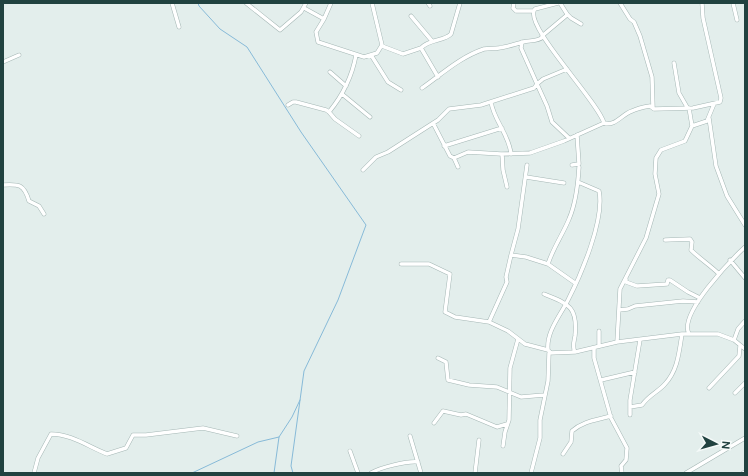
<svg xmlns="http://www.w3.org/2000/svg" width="748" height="476" font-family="'DM Sans',sans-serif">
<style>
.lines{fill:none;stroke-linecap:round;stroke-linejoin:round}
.stream{stroke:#87bad8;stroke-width:1}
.minor-casing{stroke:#a5b7b5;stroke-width:4.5}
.minor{stroke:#fff;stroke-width:3.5}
</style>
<rect width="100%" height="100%" fill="#e3eeec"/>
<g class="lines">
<path class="stream" d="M 198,3 L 199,6 L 220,29 L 247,47 L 301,132 L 366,225 L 338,300 L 304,371 L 291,466 L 293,473
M 192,473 L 258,442 L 279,437
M 274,473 L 279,437 L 292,417 L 300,400"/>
<defs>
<path id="minor" d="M 172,3 L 179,27
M 246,3 L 280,30 L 301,12 L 306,3
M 428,3 L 430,6
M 514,3 L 513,8 L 516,11 L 533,11
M 558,3 L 535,9 C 522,24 598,101 604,123 C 615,127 622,114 632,111 C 638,108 644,107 650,106 L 654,109 L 693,108 L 720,102 L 721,98 L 703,18 L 702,3
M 620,3 L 630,19 L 634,22 L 640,36 L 652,77 L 653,108
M 733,3 L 737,20
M 304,8 L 324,19 L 316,32 L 318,42 L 364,57 L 377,53 L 382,45 L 372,3
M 567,14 L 571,18 L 581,24
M 411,16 L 432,41
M 324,19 L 331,3
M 542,36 L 567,15 L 567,14 L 560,3
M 382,46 L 403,54 L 421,48 L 438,77
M 421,48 C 429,39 445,41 451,34 L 460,3
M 356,55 C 352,77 343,95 329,112 L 335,119 L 359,136
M 371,55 L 388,82 L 401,90
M 3,62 L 19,55
M 674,63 L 679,93 L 687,107
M 567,69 L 543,79 L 537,84 L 547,106 L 552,122 L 569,138
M 330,72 L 346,86
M 422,88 C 442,74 460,57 484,49 C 489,48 494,49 499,48 C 507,47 515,44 523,42 C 530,40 537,42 543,37
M 342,94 L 370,117
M 491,102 C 494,121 509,134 511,154
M 288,105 L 293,102 L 296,102 L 326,110 L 329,112
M 689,108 L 692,126
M 709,118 L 716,166 L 727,196 L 745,225
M 433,123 L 450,156 L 454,158
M 444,146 L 502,128
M 502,154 L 503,170 L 507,187
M 527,165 L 518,229 L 511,255 L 526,257 L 548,264 C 553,248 563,234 569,219 C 576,203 578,184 579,167
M 572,165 L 579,164 L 577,135
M 458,167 L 454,158 L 468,152 L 501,154 L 530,153 L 564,141 L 604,123
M 363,170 L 376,157 L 388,152 L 438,120 L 449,109 L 481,105 L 534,88 L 537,84 L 521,48 L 522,42
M 526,177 L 564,183
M 3,185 C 19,184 24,184 29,201 L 39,206 L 44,214
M 665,240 L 690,239 L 692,242 L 691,250 C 700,259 710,265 719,274
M 730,260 L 745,278
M 401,264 L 429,264 L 450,274 L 445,312 L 455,317 L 489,322 L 508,331 L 525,344 L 548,350 L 550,352
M 548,264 L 575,283
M 626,279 L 626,282 L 637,286 L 667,284 L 668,280 L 670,280 L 688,292 L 700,298
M 544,294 C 569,304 578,307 575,336 C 574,342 572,347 575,352
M 619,310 L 628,309 L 635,306 L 683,301 L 698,302
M 745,321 L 738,329 L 734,340 L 745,349
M 489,322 L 507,282 L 506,277 L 511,255
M 599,331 L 599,346
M 689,334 C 678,314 731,260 745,247
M 617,342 L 620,289 L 646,238 L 659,194 L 655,174 L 656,158 L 661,150 L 685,141 L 692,126 L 707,121 L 714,104
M 594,348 L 594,358 L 611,418 L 627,448 L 626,460 L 621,466 L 622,473
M 548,350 C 546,332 560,316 568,300 C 581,275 605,219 599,191 L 578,182
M 438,358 L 446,362 L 448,380 L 469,385 L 497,387 L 521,397 L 544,395
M 601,380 L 635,372
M 709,388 L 739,356 L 740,346
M 735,393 L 745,383
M 630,407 L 642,405 C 649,395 658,392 665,384 C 678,370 679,352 682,334
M 630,415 L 630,400 L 640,340
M 434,423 L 443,411 L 461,415 L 466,414 L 497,427 L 507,424
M 410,436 L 421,473
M 503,446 L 505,432 L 509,420 L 510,368 L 518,339
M 350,451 L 358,473
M 563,454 L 571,442 L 572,431 C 583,421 597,420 611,416
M 34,473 L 38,458 L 51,434 C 71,434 89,447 107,454 L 126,448 L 133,435 L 146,435 L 203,428 L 237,436
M 371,473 C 381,467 407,461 418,462
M 475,473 L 479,440
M 531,473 L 540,438 L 540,420 L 548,381 L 549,353 L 575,352 L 617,342 L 682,334 L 718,334 L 734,340
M 686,473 L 745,438
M 743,473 L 745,472"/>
</defs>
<use href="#minor" class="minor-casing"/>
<use href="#minor" class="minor"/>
</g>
<rect width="748" height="476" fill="none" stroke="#214240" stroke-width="8"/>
<g transform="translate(716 444) rotate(96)" stroke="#f5faf9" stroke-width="3" paint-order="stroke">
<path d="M0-3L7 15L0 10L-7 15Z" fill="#214240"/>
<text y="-6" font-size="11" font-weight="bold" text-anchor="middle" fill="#214240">N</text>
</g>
</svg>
